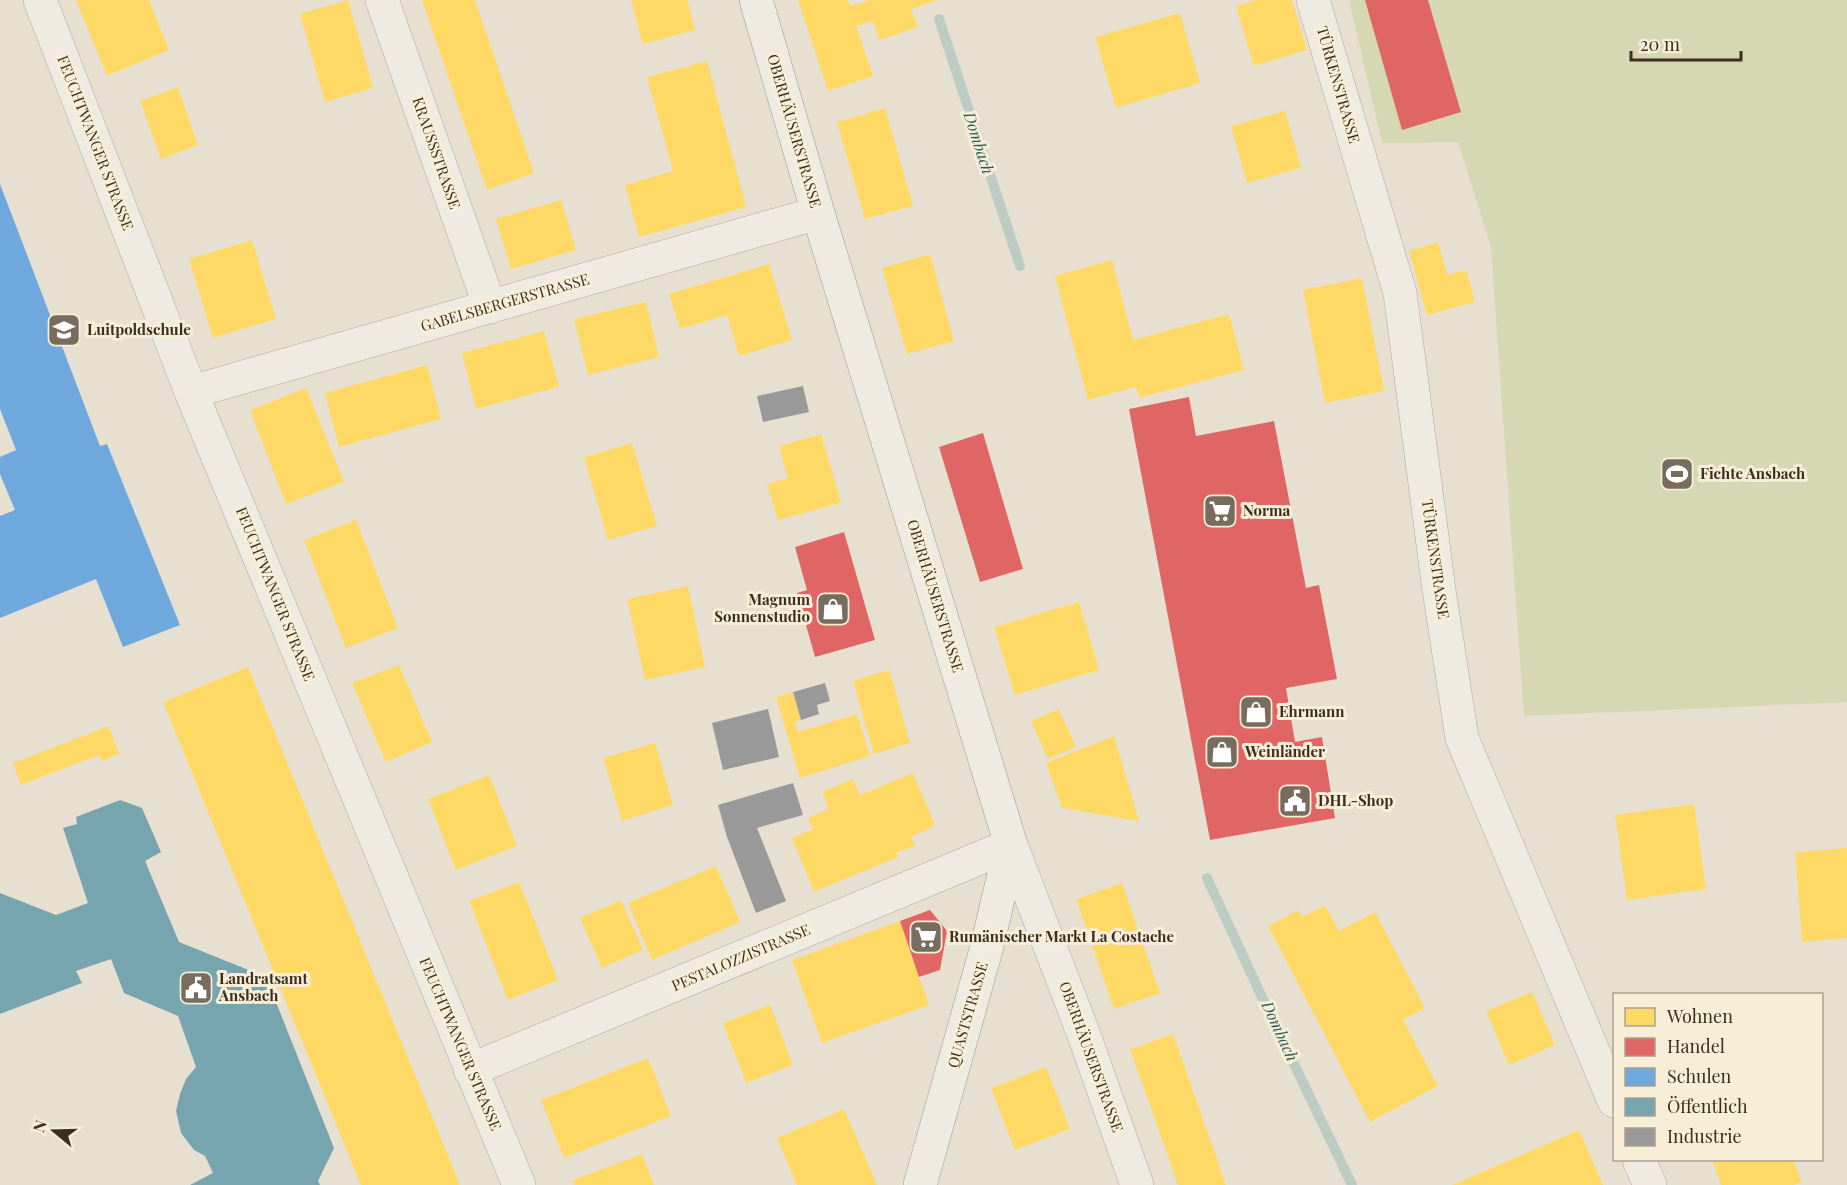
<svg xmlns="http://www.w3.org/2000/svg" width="1847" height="1185" font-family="'Playfair Display',serif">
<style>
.green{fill:#d6d7b3}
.homes{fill:#ffd966}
.shops{fill:#e06666}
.schools{fill:#6fa8dc}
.public{fill:#76a5af}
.industry{fill:#999}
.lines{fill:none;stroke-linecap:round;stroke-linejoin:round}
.stream{stroke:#bcccc2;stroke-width:10}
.street-casing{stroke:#ada599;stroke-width:34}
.secondary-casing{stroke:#9c958a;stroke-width:34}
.street{stroke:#efebe3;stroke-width:33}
.secondary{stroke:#efebe3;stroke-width:33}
.labels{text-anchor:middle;stroke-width:6;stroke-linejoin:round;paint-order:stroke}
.street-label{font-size:15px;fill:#3d2e20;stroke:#f7eed8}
.poi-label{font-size:15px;font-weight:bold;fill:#3d2e20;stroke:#f7eed8;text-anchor:start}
.water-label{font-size:16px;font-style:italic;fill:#2f5d5a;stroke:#f7eed8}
</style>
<rect width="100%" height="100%" fill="#e7e0d1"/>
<path class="green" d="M 1349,0 L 1847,0 L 1847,702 L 1524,716 L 1491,247 L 1458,142 L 1382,143 Z"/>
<path class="homes" d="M 76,0 L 149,0 L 169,50 L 107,76 Z
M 348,0 L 373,88 L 325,102 L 300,14 Z
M 422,0 L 475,0 L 534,173 L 487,190 Z
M 631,0 L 687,0 L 695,30 L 643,44 Z
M 798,0 L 848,0 L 850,6 L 870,0 L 937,0 L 911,9 L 918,27 L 879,40 L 873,21 L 856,26 L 873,76 L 828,91 Z
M 1256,0 L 1292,0 L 1307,50 L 1254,66 L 1236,6 Z
M 1180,13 L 1200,83 L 1116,108 L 1095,37 Z
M 707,61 L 746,207 L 639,237 L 625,185 L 673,171 L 647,77 Z
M 178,87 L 198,145 L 161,159 L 140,101 Z
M 885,108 L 913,206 L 865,219 L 837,122 Z
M 1285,111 L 1301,168 L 1247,183 L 1231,126 Z
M 561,200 L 576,250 L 511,269 L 496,219 Z
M 252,240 L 276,319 L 213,338 L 189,259 Z
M 1438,242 L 1447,275 L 1466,270 L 1475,302 L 1427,315 L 1409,251 Z
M 930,254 L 954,341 L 907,354 L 882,268 Z
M 1112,260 L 1133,340 L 1229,314 L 1244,370 L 1139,398 L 1136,387 L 1088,400 L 1055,276 Z
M 769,264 L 792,340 L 739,356 L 727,315 L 680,329 L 669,294 Z
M 1362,278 L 1384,391 L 1325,403 L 1303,290 Z
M 646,302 L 659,357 L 588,375 L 574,319 Z
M 544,331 L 559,387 L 476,409 L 462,353 Z
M 427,365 L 441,419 L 339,447 L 325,393 Z
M 306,388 L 344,482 L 286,504 L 250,410 Z
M 821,434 L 841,503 L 778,520 L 767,484 L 788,478 L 779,446 Z
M 632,443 L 657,526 L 608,540 L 584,457 Z
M 356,520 L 398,628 L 346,648 L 304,540 Z
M 688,586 L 705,667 L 645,680 L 627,599 Z
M 1079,602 L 1099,670 L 1015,695 L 994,627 Z
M 399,665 L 432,742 L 386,762 L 352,683 Z
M 248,667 L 460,1185 L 361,1185 L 163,702 Z
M 889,670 L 910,743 L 874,754 L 853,681 Z
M 793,692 L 801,720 L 795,722 L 798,732 L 857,714 L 870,756 L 800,778 L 776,697 Z
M 1059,709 L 1076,747 L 1048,759 L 1031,721 Z
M 109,726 L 119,754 L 102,761 L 99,755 L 21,785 L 13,763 Z
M 1114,736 L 1139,821 L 1062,808 L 1046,763 Z
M 655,743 L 673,805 L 622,821 L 603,758 Z
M 913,773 L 935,826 L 911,837 L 915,846 L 896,853 L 898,857 L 814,892 L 792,838 L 813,829 L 808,818 L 829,809 L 822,792 L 853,779 L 860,795 Z
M 489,775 L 517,846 L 456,870 L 428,799 Z
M 1694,804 L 1706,889 L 1627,900 L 1615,815 Z
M 1847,848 L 1847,938 L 1802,942 L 1795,852 Z
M 716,866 L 740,922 L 652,960 L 628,903 Z
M 519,882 L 558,980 L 508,1000 L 469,901 Z
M 1122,883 L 1160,993 L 1114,1009 L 1076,899 Z
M 621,900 L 643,950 L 602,968 L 580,918 Z
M 1325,905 L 1339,931 L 1375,912 L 1425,1008 L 1403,1020 L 1438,1086 L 1370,1122 L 1268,926 L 1298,910 L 1302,917 Z
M 900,921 L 929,1005 L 822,1043 L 792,960 Z
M 1532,992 L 1555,1045 L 1509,1065 L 1486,1011 Z
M 770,1005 L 793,1065 L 746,1083 L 723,1023 Z
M 1173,1034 L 1226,1185 L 1178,1185 L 1130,1049 Z
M 648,1058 L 671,1116 L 564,1158 L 541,1100 Z
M 1046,1067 L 1070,1129 L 1015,1150 L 991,1088 Z
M 844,1109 L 877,1185 L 797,1185 L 777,1138 Z
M 1579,1130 L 1603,1185 L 1452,1185 Z
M 642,1154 L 654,1185 L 575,1185 L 573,1180 Z
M 1712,1160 L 1793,1160 L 1802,1182 L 1794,1185 L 1721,1185 Z"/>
<path class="shops" d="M 1365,0 L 1428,0 L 1461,112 L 1402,130 Z
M 1189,397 L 1196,436 L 1274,421 L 1306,588 L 1319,585 L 1337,679 L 1286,688 L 1295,742 L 1322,737 L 1335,818 L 1210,840 L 1129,409 Z
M 983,433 L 1023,569 L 980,582 L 939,447 Z
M 844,532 L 875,640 L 815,657 L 797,593 L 807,590 L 795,547 Z
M 930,910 L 947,931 L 940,970 L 919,977 L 900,921 Z"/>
<path class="schools" d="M 0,184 L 100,446 L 107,444 L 180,625 L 123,647 L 96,579 L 0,618 L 0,516 L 15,510 L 0,474 L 0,457 L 16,450 L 0,409 Z"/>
<path class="public" d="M 120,800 L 142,808 L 161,852 L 145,861 L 179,942 L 266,977 L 334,1148 L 318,1181 L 320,1185 L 190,1185 L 213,1173 L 205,1156 L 194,1150 L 181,1133 L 176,1111 L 180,1094 L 186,1079 L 196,1067 L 178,1016 L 124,993 L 111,959 L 76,971 L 82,983 L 0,1014 L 0,893 L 56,915 L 88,903 L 63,828 L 77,824 L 76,817 Z"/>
<path class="industry" d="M 803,386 L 809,412 L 763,422 L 757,396 Z
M 825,683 L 830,701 L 817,705 L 819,714 L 801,720 L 793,692 Z
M 768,709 L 779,757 L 723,770 L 712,723 Z
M 793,783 L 803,815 L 757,828 L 786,901 L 756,913 L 727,837 L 718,805 Z"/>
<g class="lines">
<path class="stream" d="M 939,19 L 1020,266
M 1207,878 L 1261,995 L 1352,1185"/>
<defs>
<path id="street" d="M 40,0 L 191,392 L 519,1185
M 382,0 L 490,307
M 1313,0 L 1400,293 L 1439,590 L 1462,738 L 1614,1101
M 191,392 L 818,213
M 470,1070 L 1011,845 L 1084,1035 L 1137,1185
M 1639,1160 L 1650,1185"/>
<path id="secondary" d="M 756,0 L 818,213 L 1011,845 L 986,950 L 920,1185"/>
</defs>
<use href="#street" class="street-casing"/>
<use href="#secondary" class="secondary-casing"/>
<use href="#street" class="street"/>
<use href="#secondary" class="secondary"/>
</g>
<defs>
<symbol id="school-square" viewBox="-11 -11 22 22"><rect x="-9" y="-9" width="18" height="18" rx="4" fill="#786c5e" stroke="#f7eed8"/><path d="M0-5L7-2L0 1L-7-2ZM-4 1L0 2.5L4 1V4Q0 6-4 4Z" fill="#fff"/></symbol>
<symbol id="stadium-square" viewBox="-11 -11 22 22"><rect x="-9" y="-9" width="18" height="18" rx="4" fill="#786c5e" stroke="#f7eed8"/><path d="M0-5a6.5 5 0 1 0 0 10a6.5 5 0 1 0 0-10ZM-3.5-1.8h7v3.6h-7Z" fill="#fff"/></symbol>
<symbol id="supermarket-square" viewBox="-11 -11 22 22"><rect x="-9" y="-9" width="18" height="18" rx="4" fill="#786c5e" stroke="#f7eed8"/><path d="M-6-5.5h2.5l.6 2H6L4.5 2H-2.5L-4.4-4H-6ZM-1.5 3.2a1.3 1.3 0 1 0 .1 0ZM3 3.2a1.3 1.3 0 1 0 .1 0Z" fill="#fff"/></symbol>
<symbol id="shop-square" viewBox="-11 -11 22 22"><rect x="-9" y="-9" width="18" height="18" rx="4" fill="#786c5e" stroke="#f7eed8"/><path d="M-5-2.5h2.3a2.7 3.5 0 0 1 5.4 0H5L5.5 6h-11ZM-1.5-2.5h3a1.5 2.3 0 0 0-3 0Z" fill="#fff"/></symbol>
<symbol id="civic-square" viewBox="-11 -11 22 22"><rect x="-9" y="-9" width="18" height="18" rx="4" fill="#786c5e" stroke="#f7eed8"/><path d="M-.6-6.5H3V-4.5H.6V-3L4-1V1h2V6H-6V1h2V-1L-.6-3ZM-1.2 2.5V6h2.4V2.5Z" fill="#fff"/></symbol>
</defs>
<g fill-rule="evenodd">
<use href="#school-square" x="45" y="311" width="38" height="38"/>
<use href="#stadium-square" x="1658" y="455" width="38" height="38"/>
<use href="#supermarket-square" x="1201" y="492" width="38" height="38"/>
<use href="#shop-square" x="814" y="590" width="38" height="38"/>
<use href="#shop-square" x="1237" y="693" width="38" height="38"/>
<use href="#shop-square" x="1203" y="733" width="38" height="38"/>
<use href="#civic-square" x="1276" y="782" width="38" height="38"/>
<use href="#supermarket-square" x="907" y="918" width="38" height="38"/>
<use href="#civic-square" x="177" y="969" width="38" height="38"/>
</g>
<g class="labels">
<g class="street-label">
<text transform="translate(1338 85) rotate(74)" y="5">TÜRKENSTRASSE</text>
<text transform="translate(794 131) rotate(74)" y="5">OBERHÄUSERSTRASSE</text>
<text transform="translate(95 143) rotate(69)" y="5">FEUCHTWANGER STRASSE</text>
<text transform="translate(436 153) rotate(71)" y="5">KRAUSSSTRASSE</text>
<text transform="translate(505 303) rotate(-16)" y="5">GABELSBERGERSTRASSE</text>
<text transform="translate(1435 559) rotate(82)" y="5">TÜRKENSTRASSE</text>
<text transform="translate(275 594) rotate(68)" y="5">FEUCHTWANGER STRASSE</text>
<text transform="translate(935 596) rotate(73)" y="5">OBERHÄUSERSTRASSE</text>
<text transform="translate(741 958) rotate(-23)" y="5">PESTALOZZISTRASSE</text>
<text transform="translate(968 1015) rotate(-74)" y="5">QUASTSTRASSE</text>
<text transform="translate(460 1044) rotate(67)" y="5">FEUCHTWANGER STRASSE</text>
<text transform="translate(1091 1057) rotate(70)" y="5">OBERHÄUSERSTRASSE</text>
</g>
<g class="poi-label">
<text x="87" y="335">Luitpoldschule</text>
<text x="1700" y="479">Fichte Ansbach</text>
<text x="1243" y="516">Norma</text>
<text x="810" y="605" text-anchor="end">Magnum<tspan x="810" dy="17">Sonnenstudio</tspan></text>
<text x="1279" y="717">Ehrmann</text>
<text x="1245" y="757">Weinländer</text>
<text x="1318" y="806">DHL-Shop</text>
<text x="949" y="942">Rumänischer Markt La Costache</text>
<text x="219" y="984">Landratsamt<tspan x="219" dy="17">Ansbach</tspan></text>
</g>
<g class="water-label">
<text transform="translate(979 143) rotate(72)" y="6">Dombach</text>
<text transform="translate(1280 1031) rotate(65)" y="6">Dombach</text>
</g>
</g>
<rect x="1613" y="993" width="210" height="168" fill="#f7eed8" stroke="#ada18e" stroke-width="1.5"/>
<rect x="1625" y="1008" width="30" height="18" fill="#ffd966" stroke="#ada18e" stroke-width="1.5"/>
<text x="1667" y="1023" font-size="18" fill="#3d2e20">Wohnen</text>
<rect x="1625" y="1038" width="30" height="18" fill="#e06666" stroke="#ada18e" stroke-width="1.5"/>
<text x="1667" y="1053" font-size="18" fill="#3d2e20">Handel</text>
<rect x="1625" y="1068" width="30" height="18" fill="#6fa8dc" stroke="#ada18e" stroke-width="1.5"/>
<text x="1667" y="1083" font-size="18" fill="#3d2e20">Schulen</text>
<rect x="1625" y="1098" width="30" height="18" fill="#76a5af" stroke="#ada18e" stroke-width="1.5"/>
<text x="1667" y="1113" font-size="18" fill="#3d2e20">Öffentlich</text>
<rect x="1625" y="1128" width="30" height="18" fill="#999999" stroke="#ada18e" stroke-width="1.5"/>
<text x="1667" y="1143" font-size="18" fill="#3d2e20">Industrie</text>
<g transform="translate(54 1131) rotate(289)" stroke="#f7eed8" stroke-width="4.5" paint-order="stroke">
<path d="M0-4.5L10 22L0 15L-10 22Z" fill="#3d2e20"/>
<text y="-9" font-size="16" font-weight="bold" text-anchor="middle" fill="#3d2e20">N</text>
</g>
<path d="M1631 51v9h110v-9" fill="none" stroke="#3d2e20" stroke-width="3"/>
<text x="1640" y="51" font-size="18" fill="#3d2e20" stroke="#f7eed8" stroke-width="4.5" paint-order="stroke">20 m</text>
</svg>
